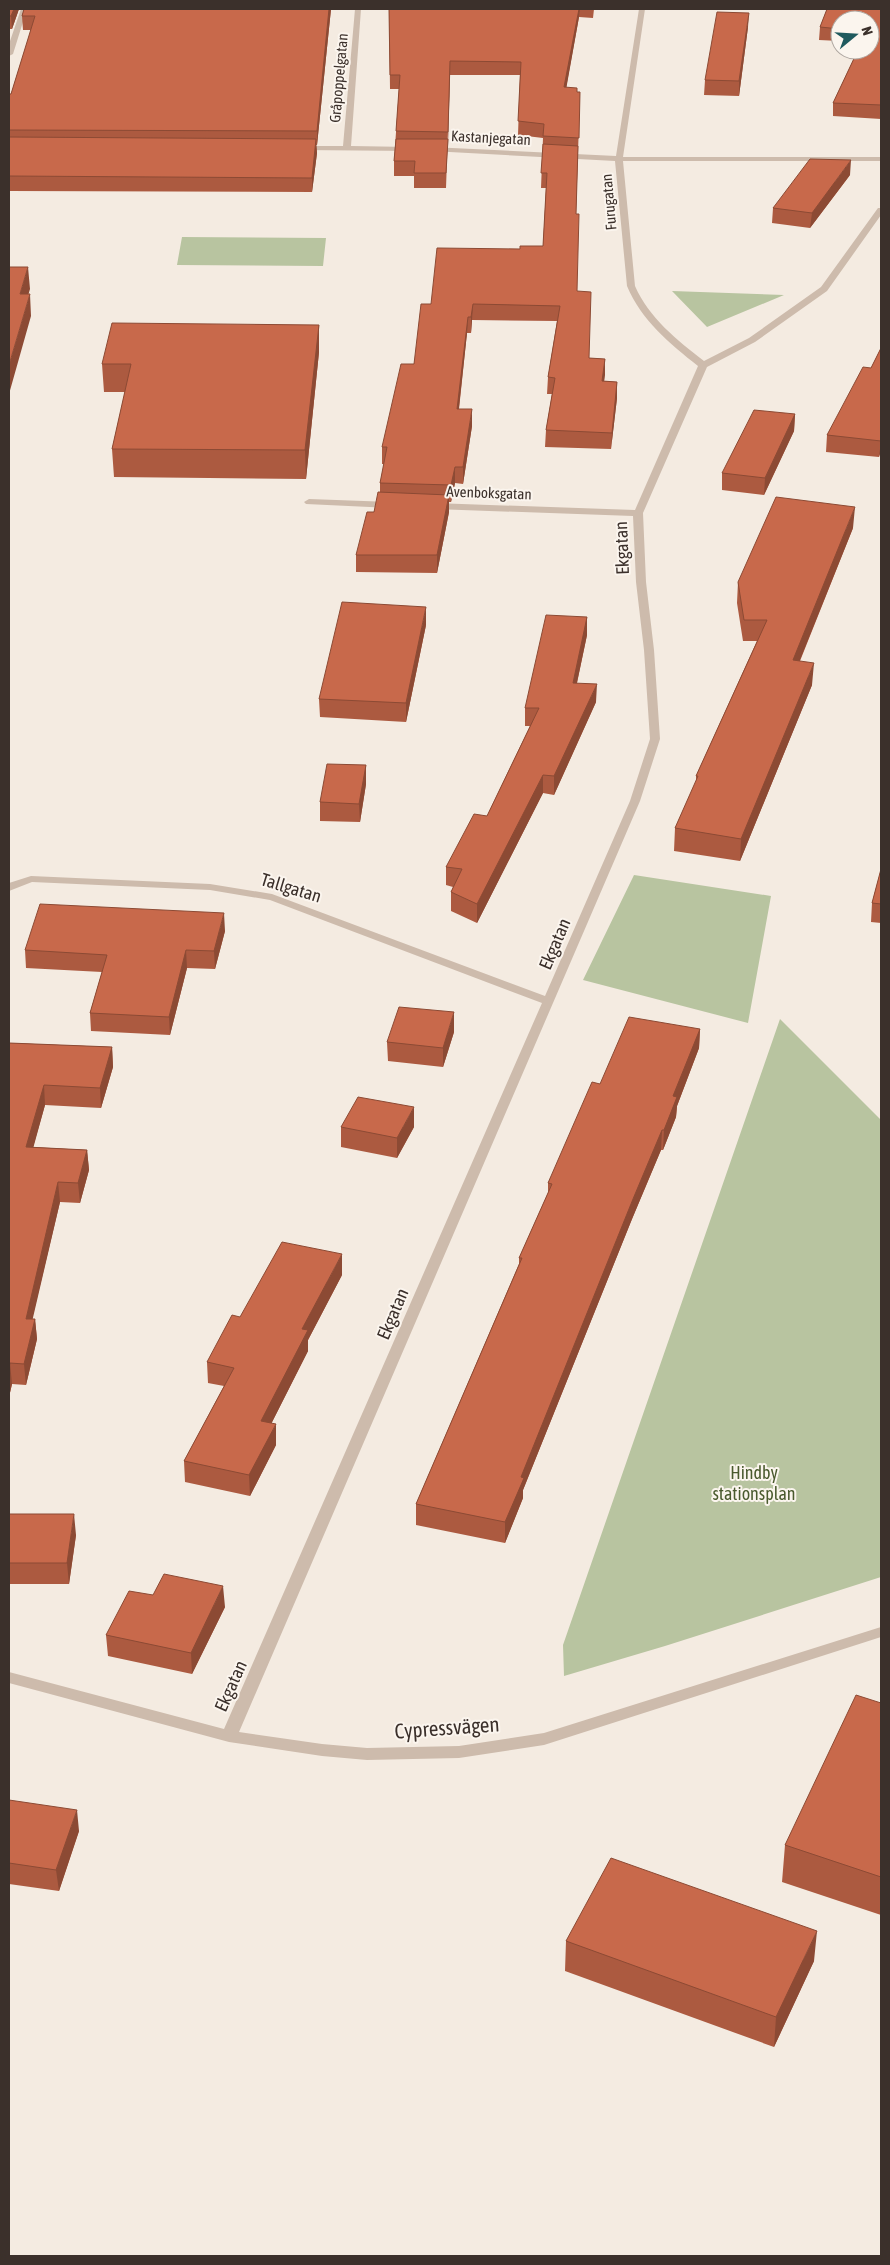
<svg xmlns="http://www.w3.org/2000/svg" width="890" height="2265" font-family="'Asap Condensed',sans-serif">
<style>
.green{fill:#b8c4a0}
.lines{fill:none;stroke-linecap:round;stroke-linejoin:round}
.street{fill:#cdbbac;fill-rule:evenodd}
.wall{fill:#ac5a40}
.shaded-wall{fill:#8c4a34}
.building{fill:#c8694b;stroke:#8c4a34}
.labels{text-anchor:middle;stroke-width:4;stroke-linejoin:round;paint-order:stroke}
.far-street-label{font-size:15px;fill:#3b302b;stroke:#fbf5ee}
.street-label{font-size:18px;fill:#3b302b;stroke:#fbf5ee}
.park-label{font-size:18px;fill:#4a5a2e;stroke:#fbf5ee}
.near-street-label{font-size:21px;fill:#3b302b;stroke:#fbf5ee}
</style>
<rect width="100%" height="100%" fill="#f4ebe1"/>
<path class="green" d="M 182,237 L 326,238 L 323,266 L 177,265 Z
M 672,291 L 784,295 L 707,327 Z
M 634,875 L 771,896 L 748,1023 L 583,980 Z
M 780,1019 L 881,1120 L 881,1577 L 665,1646 L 564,1676 L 563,1645 Z"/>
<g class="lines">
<path class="street" d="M 21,9 L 27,9 L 13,54 L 9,56 L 9,44 Z
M 355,9 L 361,9 L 351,146 L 411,147 L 414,147 L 414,151 L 301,150 L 297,148 L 301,146 L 343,146 Z
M 639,9 L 645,9 L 623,157 L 881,157 L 881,161 L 623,161 L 635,286 C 649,318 677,340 704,361 L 749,338 L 821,287 L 878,208 L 881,208 L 881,215 L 827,291 L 755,342 L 707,367 L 643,513 L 646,582 L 654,650 L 660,739 L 640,801 L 239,1732 L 322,1744 L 367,1748 L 459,1746 L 544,1733 L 881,1627 L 881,1637 L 544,1745 L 459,1758 L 367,1760 L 322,1756 L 229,1742 L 9,1683 L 9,1672 L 224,1729 L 542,1003 L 270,900 L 210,890 L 32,882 L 9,891 L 9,883 L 31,876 L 210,884 L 272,894 L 545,996 L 630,801 L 650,739 L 644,650 L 636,582 L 633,516 L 434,509 L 429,506 L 434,503 L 635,510 L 698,366 C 670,344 641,320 627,286 L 615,161 L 431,151 L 427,149 L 431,147 L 616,156 Z
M 309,499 L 391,502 L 396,505 L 391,508 L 306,504 L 304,502 Z"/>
</g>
<path class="wall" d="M 9,9 L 19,9 L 12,29 L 9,29 Z
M 24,9 L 331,9 L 317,145 L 316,145 L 317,153 L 312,192 L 9,191 L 9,94 L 11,94 L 31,30 L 23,30 L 22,16 Z
M 389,9 L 594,9 L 593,18 L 579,17 L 566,88 L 577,92 L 580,92 L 576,214 L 577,291 L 589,358 L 605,359 L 604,381 L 617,382 L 617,398 L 611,449 L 545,447 L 546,430 L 552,394 L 547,394 L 548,377 L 557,321 L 472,320 L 471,333 L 467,333 L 459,409 L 472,426 L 463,484 L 455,483 L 451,502 L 449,502 L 449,512 L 437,573 L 356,572 L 356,555 L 374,512 L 380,492 L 380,483 L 384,464 L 382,464 L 382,447 L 414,364 L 431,304 L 520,249 L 543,246 L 546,188 L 541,188 L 543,138 L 518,135 L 520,75 L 450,75 L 446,188 L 414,188 L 414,176 L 394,176 L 394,161 L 399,89 L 390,89 Z
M 827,9 L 881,9 L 881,119 L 833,116 L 833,103 L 858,50 L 870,50 L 870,20 L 840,20 L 840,41 L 819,40 L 820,27 Z
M 748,27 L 739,96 L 704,95 L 705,80 Z
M 850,175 L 810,228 L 772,223 L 773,208 Z
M 319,325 L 319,352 L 306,479 L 114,477 L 112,449 L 125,392 L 104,392 L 102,364 Z
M 881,348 L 881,451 L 879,457 L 826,452 L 827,435 L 871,368 Z
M 795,414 L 794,431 L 764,495 L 722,490 L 722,473 Z
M 853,528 L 800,661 L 812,685 L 740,861 L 674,851 L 675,828 L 696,782 L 696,776 L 757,641 L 743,641 L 737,603 L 738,582 Z
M 587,617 L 587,635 L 577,683 L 596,702 L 554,795 L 543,793 L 477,923 L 451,911 L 451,892 L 453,887 L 446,885 L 446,867 L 487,816 L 530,726 L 525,726 L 525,708 Z
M 426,625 L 406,722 L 320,717 L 319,699 Z
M 366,765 L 366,784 L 360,822 L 320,821 L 320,802 Z
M 881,869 L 881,923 L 871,922 L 872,903 Z
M 225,931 L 215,969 L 187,968 L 170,1035 L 91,1031 L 90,1013 L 102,972 L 26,968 L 25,950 Z
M 700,1029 L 699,1048 L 677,1106 L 676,1117 L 663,1150 L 661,1150 L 632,1219 L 523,1490 L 523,1498 L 505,1543 L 416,1525 L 416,1504 L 519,1264 L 519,1258 L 548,1193 L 548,1183 L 600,1084 Z
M 454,1032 L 443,1067 L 388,1061 L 387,1042 Z
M 9,1043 L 112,1047 L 113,1067 L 101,1108 L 45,1105 L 33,1147 L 87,1150 L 89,1170 L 80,1203 L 60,1202 L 32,1319 L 35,1319 L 37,1339 L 26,1385 L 12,1384 L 9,1397 Z
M 341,1127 L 414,1127 L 397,1158 L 341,1147 Z
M 342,1275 L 308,1340 L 308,1351 L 271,1424 L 276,1445 L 250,1496 L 185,1482 L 184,1461 L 224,1386 L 208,1383 L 207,1362 L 240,1317 Z
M 9,1514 L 76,1535 L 69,1584 L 9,1584 Z
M 153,1595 L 225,1607 L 192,1674 L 108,1656 L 106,1635 Z
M 881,1703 L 881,1915 L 782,1882 L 785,1845 Z
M 9,1800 L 79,1831 L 59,1891 L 9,1884 Z
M 566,1941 L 814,1961 L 774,2047 L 565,1971 Z"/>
<path class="shaded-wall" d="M 14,9 L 19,9 L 12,29 L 11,16 Z
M 329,9 L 331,9 L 317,145 L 317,131 Z
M 579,9 L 580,9 L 579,17 L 564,101 L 564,87 Z
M 749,13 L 748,27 L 739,96 L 739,81 Z
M 450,61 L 450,75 L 448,146 L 448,132 Z
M 316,139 L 317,153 L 312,192 L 312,178 Z
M 851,160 L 850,175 L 810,228 L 812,213 Z
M 28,267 L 30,289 L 22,316 L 20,294 Z
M 30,294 L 31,316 L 9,394 L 9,365 Z
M 473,304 L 472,320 L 471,333 L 471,317 Z
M 468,317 L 467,333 L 457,425 L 457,409 Z
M 319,325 L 319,352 L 306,479 L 305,450 Z
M 605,359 L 605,375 L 602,397 L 602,381 Z
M 617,382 L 617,398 L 611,449 L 612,433 Z
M 472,409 L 472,426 L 463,484 L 463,467 Z
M 795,414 L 794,431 L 764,495 L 765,478 Z
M 881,439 L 881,451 L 879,457 L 881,441 Z
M 455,467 L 455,483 L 451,502 L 451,485 Z
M 449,495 L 449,512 L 437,573 L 437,555 Z
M 855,507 L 853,528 L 791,682 L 793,660 Z
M 426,607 L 426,625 L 406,722 L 406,703 Z
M 587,617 L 587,635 L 573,701 L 573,683 Z
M 814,663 L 812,685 L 740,861 L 741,839 Z
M 597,684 L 596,702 L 554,795 L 554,776 Z
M 366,765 L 366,784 L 360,822 L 359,804 Z
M 543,775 L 543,793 L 477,923 L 477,904 Z
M 224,913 L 225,931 L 215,969 L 214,951 Z
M 186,950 L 187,968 L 170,1035 L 169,1017 Z
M 454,1012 L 454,1032 L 443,1067 L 443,1048 Z
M 700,1029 L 699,1048 L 677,1106 L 676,1117 L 663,1150 L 664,1130 L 673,1096 Z
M 112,1047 L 113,1067 L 101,1108 L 100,1088 Z
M 44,1085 L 45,1105 L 28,1167 L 26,1147 Z
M 414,1107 L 414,1127 L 397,1158 L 397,1138 Z
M 662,1130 L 661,1150 L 632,1219 L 523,1490 L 523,1498 L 505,1543 L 505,1522 L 521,1477 L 633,1199 Z
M 87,1150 L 89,1170 L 80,1203 L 78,1183 Z
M 58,1182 L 60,1202 L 28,1339 L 26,1319 Z
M 342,1254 L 342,1275 L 308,1340 L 308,1351 L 262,1442 L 261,1421 L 302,1329 Z
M 35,1319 L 37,1339 L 26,1385 L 24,1364 Z
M 10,1363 L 12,1384 L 9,1397 L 9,1368 Z
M 276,1424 L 276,1445 L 250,1496 L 249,1475 Z
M 74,1514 L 76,1535 L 69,1584 L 67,1563 Z
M 223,1586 L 225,1607 L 192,1674 L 191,1653 Z
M 77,1810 L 79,1831 L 59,1891 L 56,1870 Z
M 817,1931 L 814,1961 L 774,2047 L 776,2017 Z"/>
<path class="building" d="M 9,9 L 14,9 L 11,16 L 9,16 Z
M 24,9 L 329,9 L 317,131 L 9,130 L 9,94 L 11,94 L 35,16 L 22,16 Z
M 389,9 L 579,9 L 564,87 L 577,88 L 577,92 L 580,92 L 579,138 L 543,136 L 544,124 L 518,121 L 521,62 L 450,61 L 448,132 L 396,131 L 400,75 L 390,75 Z
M 827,9 L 881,9 L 881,105 L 833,103 L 858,50 L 870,50 L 870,20 L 840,20 L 840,29 L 820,27 Z
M 717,12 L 749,13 L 739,81 L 705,80 Z
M 9,137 L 316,139 L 312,178 L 9,176 Z
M 396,139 L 448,139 L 446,173 L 414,173 L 415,161 L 394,161 Z
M 543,144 L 578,146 L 576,214 L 579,214 L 577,291 L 591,292 L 589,358 L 605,359 L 602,381 L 617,382 L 612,433 L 546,430 L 555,378 L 548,377 L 560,306 L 473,304 L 471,317 L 468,317 L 457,409 L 472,409 L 463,467 L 455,467 L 451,485 L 380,483 L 387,447 L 382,447 L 401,364 L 414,364 L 421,304 L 431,304 L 437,248 L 520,249 L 520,246 L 543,246 L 547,173 L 541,173 Z
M 810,159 L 851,160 L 812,213 L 773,208 Z
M 9,267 L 28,267 L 20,294 L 30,294 L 9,365 Z
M 112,323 L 319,325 L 305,450 L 112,449 L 131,364 L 102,364 Z
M 881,348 L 881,441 L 827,435 L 863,367 L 871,368 Z
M 754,410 L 795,414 L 765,478 L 722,473 Z
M 378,492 L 449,495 L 437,555 L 356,555 L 367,512 L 374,512 Z
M 776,497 L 855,507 L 793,660 L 814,663 L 741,839 L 675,828 L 698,776 L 696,776 L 767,620 L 744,620 L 738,582 Z
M 342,602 L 426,607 L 406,703 L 319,699 Z
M 546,615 L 587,617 L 573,683 L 597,684 L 554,776 L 543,775 L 477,904 L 451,892 L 462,869 L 446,867 L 474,814 L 487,816 L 539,708 L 525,708 Z
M 327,764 L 366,765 L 359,804 L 320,802 Z
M 881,869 L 881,904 L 872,903 Z
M 40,904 L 224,913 L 214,951 L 186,950 L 169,1017 L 90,1013 L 107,955 L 25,950 Z
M 399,1007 L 454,1012 L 443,1048 L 387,1042 Z
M 629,1017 L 700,1029 L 673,1096 L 677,1097 L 664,1130 L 662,1130 L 633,1199 L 521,1477 L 524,1478 L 505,1522 L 416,1504 L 522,1258 L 519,1258 L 552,1184 L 548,1183 L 592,1082 L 600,1084 Z
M 9,1043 L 112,1047 L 100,1088 L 44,1085 L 26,1147 L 87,1150 L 78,1183 L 58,1182 L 26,1319 L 35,1319 L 24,1364 L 10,1363 L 9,1368 Z
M 358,1097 L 414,1107 L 397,1138 L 341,1127 Z
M 282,1242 L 342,1254 L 302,1329 L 308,1330 L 261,1421 L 276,1424 L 249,1475 L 184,1461 L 234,1368 L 207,1362 L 232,1315 L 240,1317 Z
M 9,1514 L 74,1514 L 67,1563 L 9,1563 Z
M 164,1574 L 223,1586 L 191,1653 L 106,1635 L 129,1591 L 153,1595 Z
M 856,1695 L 881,1703 L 881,1877 L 785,1845 Z
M 9,1800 L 77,1810 L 56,1870 L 9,1863 Z
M 611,1858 L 817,1931 L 776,2017 L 566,1941 Z"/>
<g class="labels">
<g class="far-street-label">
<text transform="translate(339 78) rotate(-85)" y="5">Gråpoppelgatan</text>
<text transform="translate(491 138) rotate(3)" y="5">Kastanjegatan</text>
<text transform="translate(609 202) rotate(-95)" y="5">Furugatan</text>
<text transform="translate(489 493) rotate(2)" y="5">Avenboksgatan</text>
</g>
<g class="street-label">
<text transform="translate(622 548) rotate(-92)" y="6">Ekgatan</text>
<text transform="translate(291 888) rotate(17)" y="6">Tallgatan</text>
<text transform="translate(555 944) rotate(-67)" y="6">Ekgatan</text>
<text transform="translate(393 1314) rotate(-67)" y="6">Ekgatan</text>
<text transform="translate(231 1686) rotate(-66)" y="6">Ekgatan</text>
</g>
<g class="park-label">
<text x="754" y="1479">Hindby<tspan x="754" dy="21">stationsplan</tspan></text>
</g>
<g class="near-street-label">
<text transform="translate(447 1728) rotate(-4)" y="7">Cypressvägen</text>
</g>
</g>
<rect width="890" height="2265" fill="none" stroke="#3b302b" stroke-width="20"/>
<g transform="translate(855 35) rotate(72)"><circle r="24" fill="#fbf5ee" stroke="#aea6a0"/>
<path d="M0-4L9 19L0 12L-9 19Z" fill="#1f5a5e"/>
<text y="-8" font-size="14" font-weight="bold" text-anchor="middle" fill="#3b302b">N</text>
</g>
</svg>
